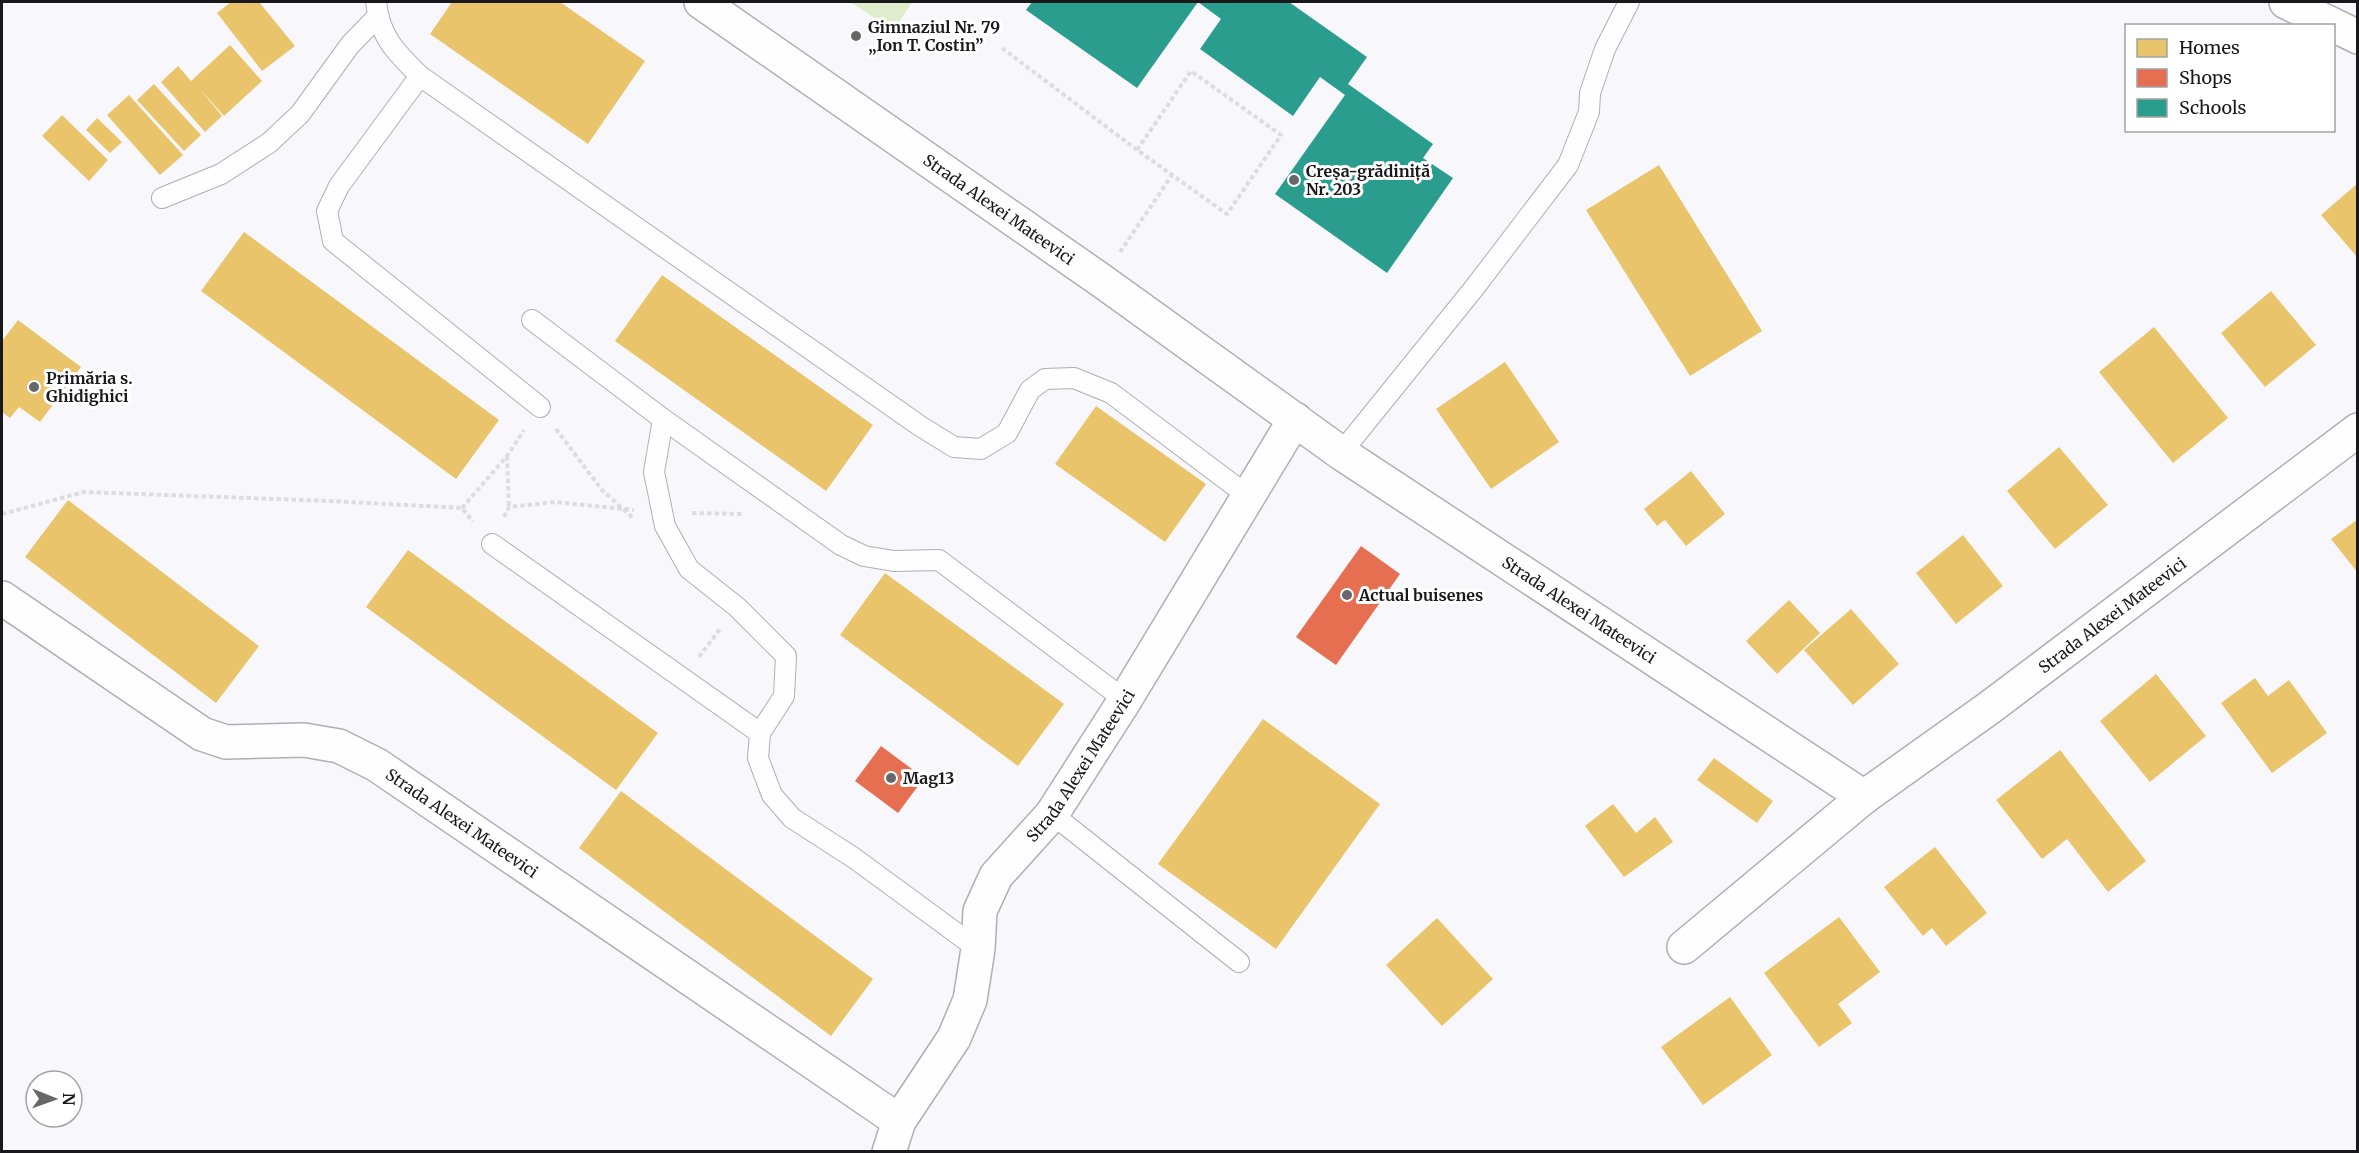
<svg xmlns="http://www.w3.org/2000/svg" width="2359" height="1153" font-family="Merriweather,serif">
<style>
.green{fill:#e1eccc}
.homes{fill:#e9c46a}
.shops{fill:#e76f51}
.schools{fill:#2a9d8f}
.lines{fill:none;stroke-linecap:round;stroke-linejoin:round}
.service-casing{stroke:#afafb2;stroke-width:22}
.minor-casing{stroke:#afafb2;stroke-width:36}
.tertiary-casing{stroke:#afafb2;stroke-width:36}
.path{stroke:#ddddde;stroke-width:4;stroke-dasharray:4.5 3;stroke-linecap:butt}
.service{stroke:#fefeff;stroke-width:20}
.minor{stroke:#fefeff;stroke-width:33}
.tertiary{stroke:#fefeff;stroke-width:33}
.poi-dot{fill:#67676a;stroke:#fff;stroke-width:2}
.labels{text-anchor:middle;stroke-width:6;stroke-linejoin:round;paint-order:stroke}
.poi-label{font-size:16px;font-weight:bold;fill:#19191c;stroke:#fff;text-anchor:start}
.street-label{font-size:16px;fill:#19191c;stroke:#fff}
</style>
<rect width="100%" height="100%" fill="#f8f8fc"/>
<path class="green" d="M 850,2 L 912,2 L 894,30 Z"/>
<path class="homes" d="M 231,2 L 259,2 L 295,46 L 262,71 L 217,13 Z
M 452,2 L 560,2 L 645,61 L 588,144 L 430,34 Z
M 230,45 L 262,81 L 224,116 L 200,89 L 222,116 L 205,132 L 161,82 L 178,66 L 191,81 Z
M 154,84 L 201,135 L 184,151 L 137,100 Z
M 129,95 L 183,155 L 160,175 L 107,115 Z
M 62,115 L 108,160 L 89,181 L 42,136 Z
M 97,118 L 122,142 L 110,153 L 86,130 Z
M 1659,165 L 1762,331 L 1690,376 L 1586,210 Z
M 2358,183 L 2358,258 L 2321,215 Z
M 244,232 L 499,420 L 456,479 L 201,291 Z
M 662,275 L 873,425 L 826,491 L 615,341 Z
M 2271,291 L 2316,345 L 2265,387 L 2221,333 Z
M 18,320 L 81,367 L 40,422 L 19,407 L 10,418 L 2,412 L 2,341 Z
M 2154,327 L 2228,418 L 2173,463 L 2099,372 Z
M 1505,362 L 1559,442 L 1491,489 L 1436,409 Z
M 1096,406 L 1206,484 L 1165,542 L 1055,464 Z
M 2059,447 L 2108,505 L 2055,549 L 2007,491 Z
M 1691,471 L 1725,514 L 1686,546 L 1665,520 L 1657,526 L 1644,509 Z
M 68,500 L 259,646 L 216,703 L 25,557 Z
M 2358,519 L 2358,573 L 2331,539 Z
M 1963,535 L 2003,586 L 1956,624 L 1916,573 Z
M 408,550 L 658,733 L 616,790 L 366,607 Z
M 885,573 L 1064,704 L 1018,766 L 840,635 Z
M 1789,600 L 1820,633 L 1777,674 L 1746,641 Z
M 1851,609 L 1899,664 L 1853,705 L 1804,650 Z
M 2156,674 L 2206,736 L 2150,782 L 2100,721 Z
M 2255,678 L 2268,696 L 2289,680 L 2327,733 L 2272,773 L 2221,703 Z
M 1263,719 L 1380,804 L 1276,949 L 1158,864 Z
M 2060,750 L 2146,861 L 2108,892 L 2067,839 L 2042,859 L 1996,800 Z
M 1714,758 L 1773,801 L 1757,823 L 1697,780 Z
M 621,791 L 873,979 L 831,1036 L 579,848 Z
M 1613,804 L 1636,833 L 1655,817 L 1673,842 L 1624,877 L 1585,826 Z
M 1935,847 L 1987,913 L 1946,946 L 1932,928 L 1923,936 L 1884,887 Z
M 1839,917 L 1880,972 L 1838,1004 L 1852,1023 L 1819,1047 L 1764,973 Z
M 1437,918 L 1493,979 L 1442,1026 L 1386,965 Z
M 1730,997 L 1772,1055 L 1703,1105 L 1661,1047 Z"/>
<path class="shops" d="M 1361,546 L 1400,574 L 1336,665 L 1296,637 Z
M 881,746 L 924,778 L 898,813 L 855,781 Z"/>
<path class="schools" d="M 1032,2 L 1289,2 L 1367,57 L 1348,84 L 1433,144 L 1423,158 L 1453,178 L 1387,273 L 1275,194 L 1345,95 L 1320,77 L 1293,116 L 1200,49 L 1221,19 L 1198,2 L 1137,88 L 1026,10 Z"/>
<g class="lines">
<defs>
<path id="service" d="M 376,2 C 380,38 396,52 420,76 L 920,426 L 954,447 L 981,449 L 1007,433 L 1030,390 L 1045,379 L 1074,378 L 1111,393 L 1248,496
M 420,76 L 339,186 L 327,211 L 333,241 L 540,407
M 162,198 L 221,174 L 269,143 L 300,114 L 350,45 L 378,16
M 532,320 L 663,419 L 654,472 L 665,526 L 689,569 L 737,607 L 786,656 L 784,696 L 760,733 L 758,758 L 772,795 L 792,818 L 854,858 L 978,949
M 663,419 L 841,545 L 864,556 L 894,561 L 939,560 L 1125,700
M 1341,453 L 1475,287 L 1568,165 L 1589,112 L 1590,93 L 1605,49 L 1629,2
M 492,544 L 760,733
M 1052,814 L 1239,962"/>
<g id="minor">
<path id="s1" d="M 701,2 L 1102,281 L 1341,453 L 1864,797"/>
<path id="s2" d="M 2,598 L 202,734 L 226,742 L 304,740 L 339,746 L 377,765 L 899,1121"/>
<path id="s3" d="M 1684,947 L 1864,797 L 1989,708 L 2358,430"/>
<path id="s4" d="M 889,1152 L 899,1121 L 954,1038 L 970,1000 L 978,949 L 980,911 L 996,876 L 1052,814 L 1125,700 L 1295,419"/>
</g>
<path id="tertiary" d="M 2286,2 L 2358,37"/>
</defs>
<use href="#service" class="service-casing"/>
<use href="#minor" class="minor-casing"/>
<use href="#tertiary" class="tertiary-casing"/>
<path class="path" d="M 1002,48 L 1137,150
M 1120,252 L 1172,175 L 1227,214 L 1281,135 L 1191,71 L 1137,150 L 1172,175
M 556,429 L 602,490 L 633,518
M 507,456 L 509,507
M 462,508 L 507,456 L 524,430
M 692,513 L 744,514
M 2,514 L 84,492 L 330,501 L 462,508 L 473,522
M 504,517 L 509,507 L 555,502 L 634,510
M 699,657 L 720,629"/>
<use href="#service" class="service"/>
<use href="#minor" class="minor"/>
<use href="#tertiary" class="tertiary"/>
</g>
<g class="poi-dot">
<circle cx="856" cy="36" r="6"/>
<circle cx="1294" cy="180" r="6"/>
<circle cx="34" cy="387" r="6"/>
<circle cx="1347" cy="595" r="6"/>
<circle cx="891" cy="778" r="6"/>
</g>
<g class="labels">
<g class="poi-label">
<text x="868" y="33">Gimnaziul Nr. 79<tspan x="868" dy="18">„Ion T. Costin”</tspan></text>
<text x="1306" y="177">Creșa-grădiniță<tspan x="1306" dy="18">Nr. 203</tspan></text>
<text x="46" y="384">Primăria s.<tspan x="46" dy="18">Ghidighici</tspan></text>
<text x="1359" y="601">Actual buisenes</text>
<text x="903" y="784">Mag13</text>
</g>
<g class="street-label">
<text dy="6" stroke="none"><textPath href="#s1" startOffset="363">Strada Alexei Mateevici</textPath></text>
<text dy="6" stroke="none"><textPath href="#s1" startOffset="1068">Strada Alexei Mateevici</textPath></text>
<text dy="6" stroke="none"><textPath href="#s3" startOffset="542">Strada Alexei Mateevici</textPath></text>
<text dy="6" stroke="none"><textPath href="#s4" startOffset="441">Strada Alexei Mateevici</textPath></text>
<text dy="6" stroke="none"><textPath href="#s2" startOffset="526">Strada Alexei Mateevici</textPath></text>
</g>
</g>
<rect width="2359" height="1153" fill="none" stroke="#19191c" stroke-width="6"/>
<rect x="2125" y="24" width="210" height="108" fill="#ffffff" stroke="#a3a3a4" stroke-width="1.5"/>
<rect x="2137" y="39" width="30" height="18" fill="#e9c46a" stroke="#a3a3a4" stroke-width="1.5"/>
<text x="2179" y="54" font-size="18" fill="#19191c">Homes</text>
<rect x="2137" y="69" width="30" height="18" fill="#e76f51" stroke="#a3a3a4" stroke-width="1.5"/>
<text x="2179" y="84" font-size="18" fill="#19191c">Shops</text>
<rect x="2137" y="99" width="30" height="18" fill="#2a9d8f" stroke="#a3a3a4" stroke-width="1.5"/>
<text x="2179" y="114" font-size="18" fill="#19191c">Schools</text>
<g transform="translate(54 1099) rotate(91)"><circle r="28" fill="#ffffff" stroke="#a3a3a4" stroke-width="1.5"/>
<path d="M0-4.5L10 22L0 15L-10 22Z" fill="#67676a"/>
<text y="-9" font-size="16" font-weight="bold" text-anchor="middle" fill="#19191c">N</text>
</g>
</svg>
